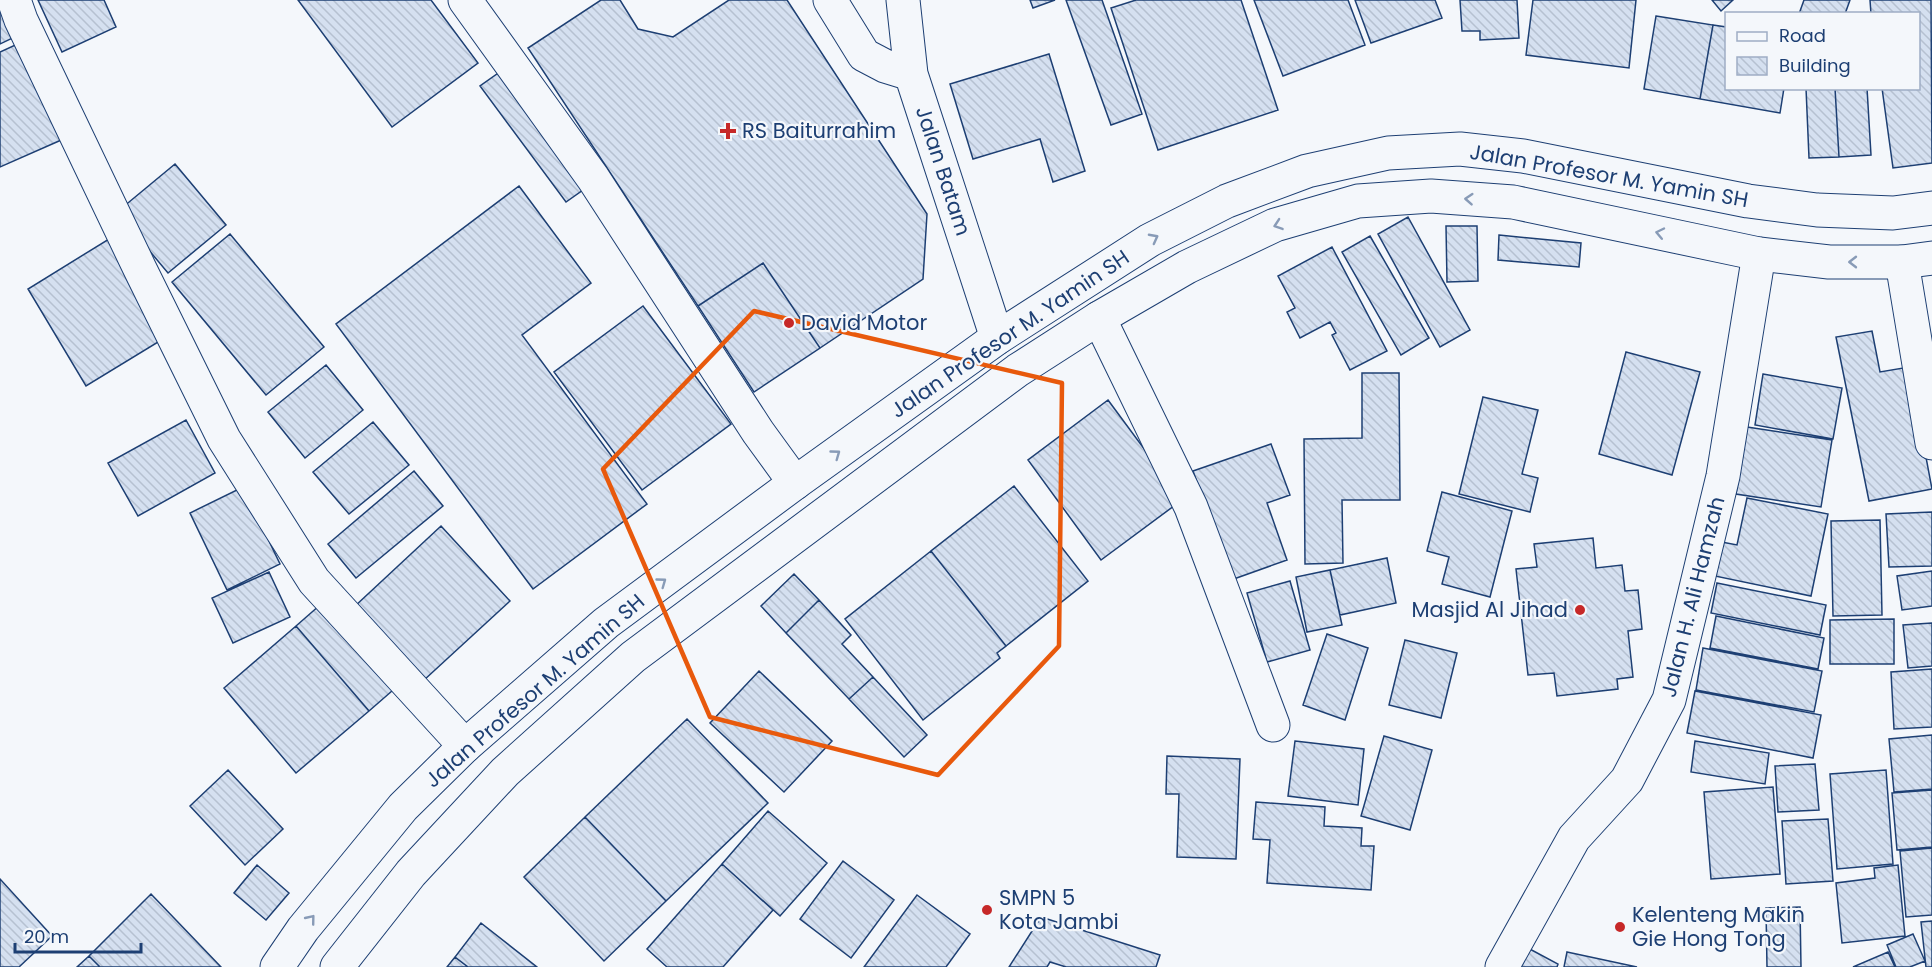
<svg xmlns="http://www.w3.org/2000/svg" width="1932" height="967" font-family="Poppins,sans-serif">
<style>
.building{fill:url(#building-back-hatch);stroke:#1d3f73;stroke-width:1.5}
.lines{fill:none;stroke-linecap:round;stroke-linejoin:round}
.minor-casing{stroke:#1d3f73;stroke-width:35}
.highway-casing{stroke:#1d3f73;stroke-width:35}
.minor{stroke:#f4f7fb;stroke-width:33}
.highway{stroke:#f4f7fb;stroke-width:33}
.oneway{stroke:#889bb7}
.marked{fill:none;stroke:#e8590c;stroke-width:4.5;stroke-linejoin:round}
.poi-dot{fill:#c62828;stroke:#f4f7fb;stroke-width:2}
.labels{text-anchor:middle;stroke-width:4.5;stroke-linejoin:round;paint-order:stroke}
.poi-label{font-size:21px;fill:#1d3f73;stroke:#f4f7fb;text-anchor:start}
.street-label{font-size:21px;fill:#1d3f73;stroke:#f4f7fb}
</style>
<defs>
<pattern id="building-back-hatch" width="6" height="6" patternUnits="userSpaceOnUse" patternTransform="scale(1.5)"><rect width="6" height="6" fill="#d5e0f0"/><path d="M-1 5l2 2M0 0l6 6M5-1l2 2" fill="none" stroke="#b6c1d1"/></pattern>
</defs>
<rect width="100%" height="100%" fill="#f4f7fb"/>
<path class="building" d="M 0,0 L 19,35 L 0,44 Z
M 38,0 L 104,0 L 116,27 L 62,52 Z
M 298,0 L 431,0 L 478,63 L 392,127 Z
M 601,0 L 620,0 L 638,29 L 673,37 L 729,0 L 787,0 L 927,214 L 923,279 L 820,348 L 763,263 L 698,306 L 528,48 Z
M 1030,0 L 1055,0 L 1033,8 Z
M 1066,0 L 1102,0 L 1142,114 L 1111,125 Z
M 1136,0 L 1241,0 L 1278,110 L 1158,150 L 1111,8 Z
M 1254,0 L 1348,0 L 1365,45 L 1283,76 Z
M 1355,0 L 1435,0 L 1442,18 L 1371,43 Z
M 1460,0 L 1517,0 L 1519,38 L 1480,40 L 1480,31 L 1462,31 Z
M 1533,0 L 1636,0 L 1629,68 L 1526,55 Z
M 1712,0 L 1733,0 L 1721,11 Z
M 1804,0 L 1850,0 L 1845,14 L 1799,14 Z
M 1870,0 L 1931,0 L 1932,163 L 1893,168 L 1882,88 L 1918,88 L 1918,14 L 1871,14 Z
M 1656,16 L 1713,25 L 1700,99 L 1644,89 Z
M 1713,25 L 1726,27 L 1726,88 L 1784,88 L 1780,113 L 1700,99 Z
M 24,41 L 68,137 L 0,167 L 0,52 Z
M 1049,54 L 1085,171 L 1053,182 L 1040,139 L 973,159 L 950,84 Z
M 504,69 L 590,185 L 566,202 L 480,86 Z
M 1806,88 L 1835,88 L 1839,157 L 1809,158 Z
M 1835,88 L 1867,88 L 1871,155 L 1839,157 Z
M 175,164 L 226,225 L 168,273 L 117,212 Z
M 519,186 L 591,283 L 522,335 L 647,504 L 533,589 L 336,324 Z
M 1408,217 L 1470,330 L 1440,347 L 1378,234 Z
M 1446,226 L 1477,226 L 1478,281 L 1447,282 Z
M 230,234 L 324,347 L 266,395 L 172,282 Z
M 1499,235 L 1581,243 L 1579,267 L 1498,260 Z
M 1370,236 L 1429,338 L 1401,355 L 1342,252 Z
M 109,239 L 168,336 L 86,386 L 28,289 Z
M 1332,247 L 1387,351 L 1350,370 L 1332,335 L 1336,333 L 1330,322 L 1300,338 L 1287,312 L 1295,308 L 1278,276 Z
M 763,263 L 820,348 L 754,392 L 698,306 Z
M 643,306 L 731,424 L 642,490 L 554,372 Z
M 1872,331 L 1880,372 L 1909,367 L 1932,489 L 1869,501 L 1836,337 Z
M 1626,352 L 1700,372 L 1672,475 L 1599,454 Z
M 326,365 L 363,410 L 305,458 L 268,412 Z
M 1362,373 L 1399,373 L 1400,500 L 1342,500 L 1343,563 L 1305,564 L 1304,439 L 1362,438 Z
M 1763,374 L 1842,388 L 1833,439 L 1755,425 Z
M 1483,397 L 1538,410 L 1522,474 L 1538,478 L 1530,512 L 1459,494 Z
M 1108,400 L 1182,500 L 1101,560 L 1028,460 Z
M 186,420 L 215,473 L 138,516 L 108,463 Z
M 373,422 L 409,465 L 349,514 L 313,472 Z
M 1747,427 L 1832,440 L 1821,507 L 1736,494 Z
M 1271,444 L 1290,495 L 1267,503 L 1287,560 L 1231,580 L 1193,471 Z
M 414,471 L 443,506 L 356,578 L 328,544 Z
M 1014,486 L 1088,581 L 1006,646 L 931,551 Z
M 243,487 L 280,564 L 227,590 L 190,513 Z
M 1442,492 L 1512,511 L 1490,597 L 1442,584 L 1449,557 L 1427,551 Z
M 1747,498 L 1828,514 L 1811,596 L 1710,575 L 1716,541 L 1737,545 Z
M 1932,512 L 1932,566 L 1889,567 L 1886,514 Z
M 1880,520 L 1882,615 L 1833,616 L 1831,521 Z
M 441,526 L 510,601 L 423,681 L 354,607 Z
M 1593,538 L 1596,568 L 1622,565 L 1625,591 L 1638,590 L 1642,629 L 1628,631 L 1633,677 L 1617,679 L 1618,689 L 1557,696 L 1554,673 L 1528,675 L 1516,569 L 1537,567 L 1534,544 Z
M 931,551 L 1006,646 L 997,653 L 1000,658 L 923,720 L 845,619 Z
M 1387,558 L 1396,603 L 1340,615 L 1330,570 Z
M 1330,570 L 1342,625 L 1307,632 L 1296,577 Z
M 1932,571 L 1932,606 L 1902,610 L 1897,576 Z
M 269,572 L 290,617 L 233,643 L 212,598 Z
M 794,574 L 819,600 L 786,633 L 761,606 Z
M 1290,581 L 1310,650 L 1267,662 L 1247,593 Z
M 1717,583 L 1826,605 L 1820,635 L 1711,613 Z
M 328,598 L 400,684 L 369,711 L 296,626 Z
M 819,600 L 851,635 L 842,644 L 873,677 L 849,699 L 786,633 Z
M 1716,616 L 1824,638 L 1818,669 L 1710,648 Z
M 1894,619 L 1894,664 L 1830,664 L 1830,620 Z
M 1932,623 L 1932,666 L 1908,668 L 1903,625 Z
M 296,626 L 369,711 L 296,773 L 224,688 Z
M 1327,634 L 1368,648 L 1345,720 L 1303,705 Z
M 1405,640 L 1457,653 L 1441,718 L 1389,705 Z
M 1703,648 L 1822,671 L 1814,712 L 1696,690 Z
M 1932,669 L 1932,727 L 1894,729 L 1891,672 Z
M 759,671 L 832,741 L 784,792 L 710,723 Z
M 873,677 L 927,735 L 904,757 L 849,699 Z
M 1695,691 L 1821,715 L 1813,758 L 1687,733 Z
M 687,719 L 768,803 L 666,901 L 585,817 Z
M 1932,735 L 1932,789 L 1894,792 L 1889,739 Z
M 1384,736 L 1432,750 L 1410,830 L 1361,816 Z
M 1295,741 L 1364,749 L 1358,805 L 1288,796 Z
M 1695,741 L 1769,753 L 1765,784 L 1691,772 Z
M 1167,756 L 1240,759 L 1236,859 L 1177,857 L 1179,794 L 1166,794 Z
M 1815,764 L 1819,810 L 1778,812 L 1775,766 Z
M 228,770 L 283,829 L 245,865 L 190,806 Z
M 1886,770 L 1893,864 L 1837,869 L 1830,774 Z
M 1773,787 L 1780,874 L 1711,879 L 1704,792 Z
M 1932,790 L 1932,847 L 1897,850 L 1892,793 Z
M 1256,802 L 1325,807 L 1324,826 L 1362,828 L 1361,846 L 1374,846 L 1371,890 L 1267,883 L 1270,840 L 1253,839 Z
M 768,811 L 827,863 L 780,916 L 722,864 Z
M 585,817 L 666,901 L 604,961 L 524,877 Z
M 1828,819 L 1833,881 L 1786,884 L 1782,821 Z
M 1932,848 L 1932,915 L 1906,917 L 1900,851 Z
M 843,861 L 894,900 L 851,958 L 800,919 Z
M 722,864 L 773,910 L 723,967 L 667,967 L 647,949 Z
M 257,865 L 289,893 L 266,920 L 234,893 Z
M 1898,865 L 1905,936 L 1842,943 L 1836,883 L 1875,878 L 1874,868 Z
M 0,879 L 52,936 L 19,967 L 0,967 Z
M 151,894 L 221,967 L 100,967 L 89,956 Z
M 917,895 L 970,934 L 946,967 L 864,967 Z
M 1800,907 L 1801,967 L 1767,967 L 1766,908 Z
M 1041,917 L 1160,955 L 1156,967 L 1066,967 L 1050,962 L 1047,967 L 1009,967 Z
M 1932,921 L 1932,967 L 1926,967 L 1921,922 Z
M 481,923 L 537,967 L 468,967 L 455,957 Z
M 1913,934 L 1925,961 L 1910,967 L 1896,967 L 1887,945 Z
M 1526,947 L 1558,964 L 1557,967 L 1516,967 Z
M 1567,952 L 1637,967 L 1564,967 Z
M 1888,952 L 1895,967 L 1853,967 Z
M 89,956 L 100,967 L 77,967 Z
M 455,957 L 468,967 L 447,967 Z"/>
<g class="lines">
<defs>
<path id="minor" d="M 14,0 L 21,20 L 139,267 L 224,439 L 314,581 L 465,746
M 465,0 L 593,178 L 758,432 L 795,483
M 830,0 L 864,55 L 885,66 L 911,74
M 903,0 L 911,74 L 997,338
M 1902,262 L 1932,443
M 1099,318 L 1191,507 L 1273,725
M 1502,967 L 1574,838 L 1627,780 L 1669,700 L 1723,476 L 1759,254"/>
<path id="highway" d="M 277,967 L 303,929 L 403,807 L 465,746 L 606,623 L 795,483 L 997,338 L 1150,240 L 1227,201 L 1307,171 L 1388,153 L 1460,149 L 1523,156 L 1748,201 L 1817,210 L 1893,213 L 1932,208
M 337,967 L 411,873 L 505,772 L 633,657 L 1018,370 L 1099,318 L 1187,267 L 1275,225 L 1358,201 L 1431,196 L 1513,202 L 1759,254 L 1829,262 L 1902,262 L 1932,258"/>
</defs>
<use href="#minor" class="minor-casing"/>
<use href="#highway" class="highway-casing"/>
<use href="#minor" class="minor"/>
<use href="#highway" class="highway"/>
</g>
<defs><path id="oneway-chevron" d="M-2-3.5L2.5 0L-2 3.5" fill="none" stroke-width="1.6" stroke-linecap="round" stroke-linejoin="round" transform="scale(1.5)"/></defs>
<g class="oneway">
<use href="#oneway-chevron" transform="translate(1469 199) rotate(-176)"/>
<use href="#oneway-chevron" transform="translate(1278 225) rotate(161)"/>
<use href="#oneway-chevron" transform="translate(1660 233) rotate(-168)"/>
<use href="#oneway-chevron" transform="translate(1154 238) rotate(-28)"/>
<use href="#oneway-chevron" transform="translate(1853 262) rotate(-180)"/>
<use href="#oneway-chevron" transform="translate(836 454) rotate(-36)"/>
<use href="#oneway-chevron" transform="translate(662 582) rotate(-36)"/>
<use href="#oneway-chevron" transform="translate(311 919) rotate(-51)"/>
</g>
<path class="marked" d="M 754,311 L 1062,383 L 1059,646 L 938,775 L 710,717 L 603,469 Z"/>
<g class="poi-dot">
<path d="M725 122h6v6h6v6h-6v6h-6v-6h-6v-6h6z"/>
<circle cx="789" cy="323" r="6"/>
<circle cx="1580" cy="610" r="6"/>
<circle cx="987" cy="910" r="6"/>
<circle cx="1620" cy="927" r="6"/>
</g>
<g class="labels">
<g class="poi-label">
<text x="742" y="138">RS Baiturrahim</text>
<text x="801" y="330">David Motor</text>
<text x="1568" y="617" text-anchor="end">Masjid Al Jihad</text>
<text x="999" y="905">SMPN 5<tspan x="999" dy="24">Kota Jambi</tspan></text>
<text x="1632" y="922">Kelenteng Makin<tspan x="1632" dy="24">Gie Hong Tong</tspan></text>
</g>
<g class="street-label">
<text transform="translate(943 171) rotate(72)" y="7">Jalan Batam</text>
<text transform="translate(1609 176) rotate(10)" y="7">Jalan Profesor M. Yamin SH</text>
<text transform="translate(1010 334) rotate(-34)" y="7">Jalan Profesor M. Yamin SH</text>
<text transform="translate(1693 597) rotate(-76)" y="7">Jalan H. Ali Hamzah</text>
<text transform="translate(535 691) rotate(-41)" y="7">Jalan Profesor M. Yamin SH</text>
</g>
</g>
<rect x="1725" y="12" width="195" height="78" fill="#f4f7fb" stroke="#9eadc5" stroke-width="1.5"/>
<rect x="1737" y="32" width="30" height="9" fill="#f4f7fb" stroke="#9eadc5" stroke-width="1.5"/>
<text x="1779" y="42" font-size="18" fill="#1d3f73">Road</text>
<rect x="1737" y="57" width="30" height="18" fill="url(#building-back-hatch)" stroke="#9eadc5" stroke-width="1.5"/>
<text x="1779" y="72" font-size="18" fill="#1d3f73">Building</text>
<path d="M15 943v9h126v-9" fill="none" stroke="#1d3f73" stroke-width="3"/>
<text x="24" y="943" font-size="18" fill="#1d3f73" stroke="#f4f7fb" stroke-width="4.5" paint-order="stroke">20 m</text>
</svg>
